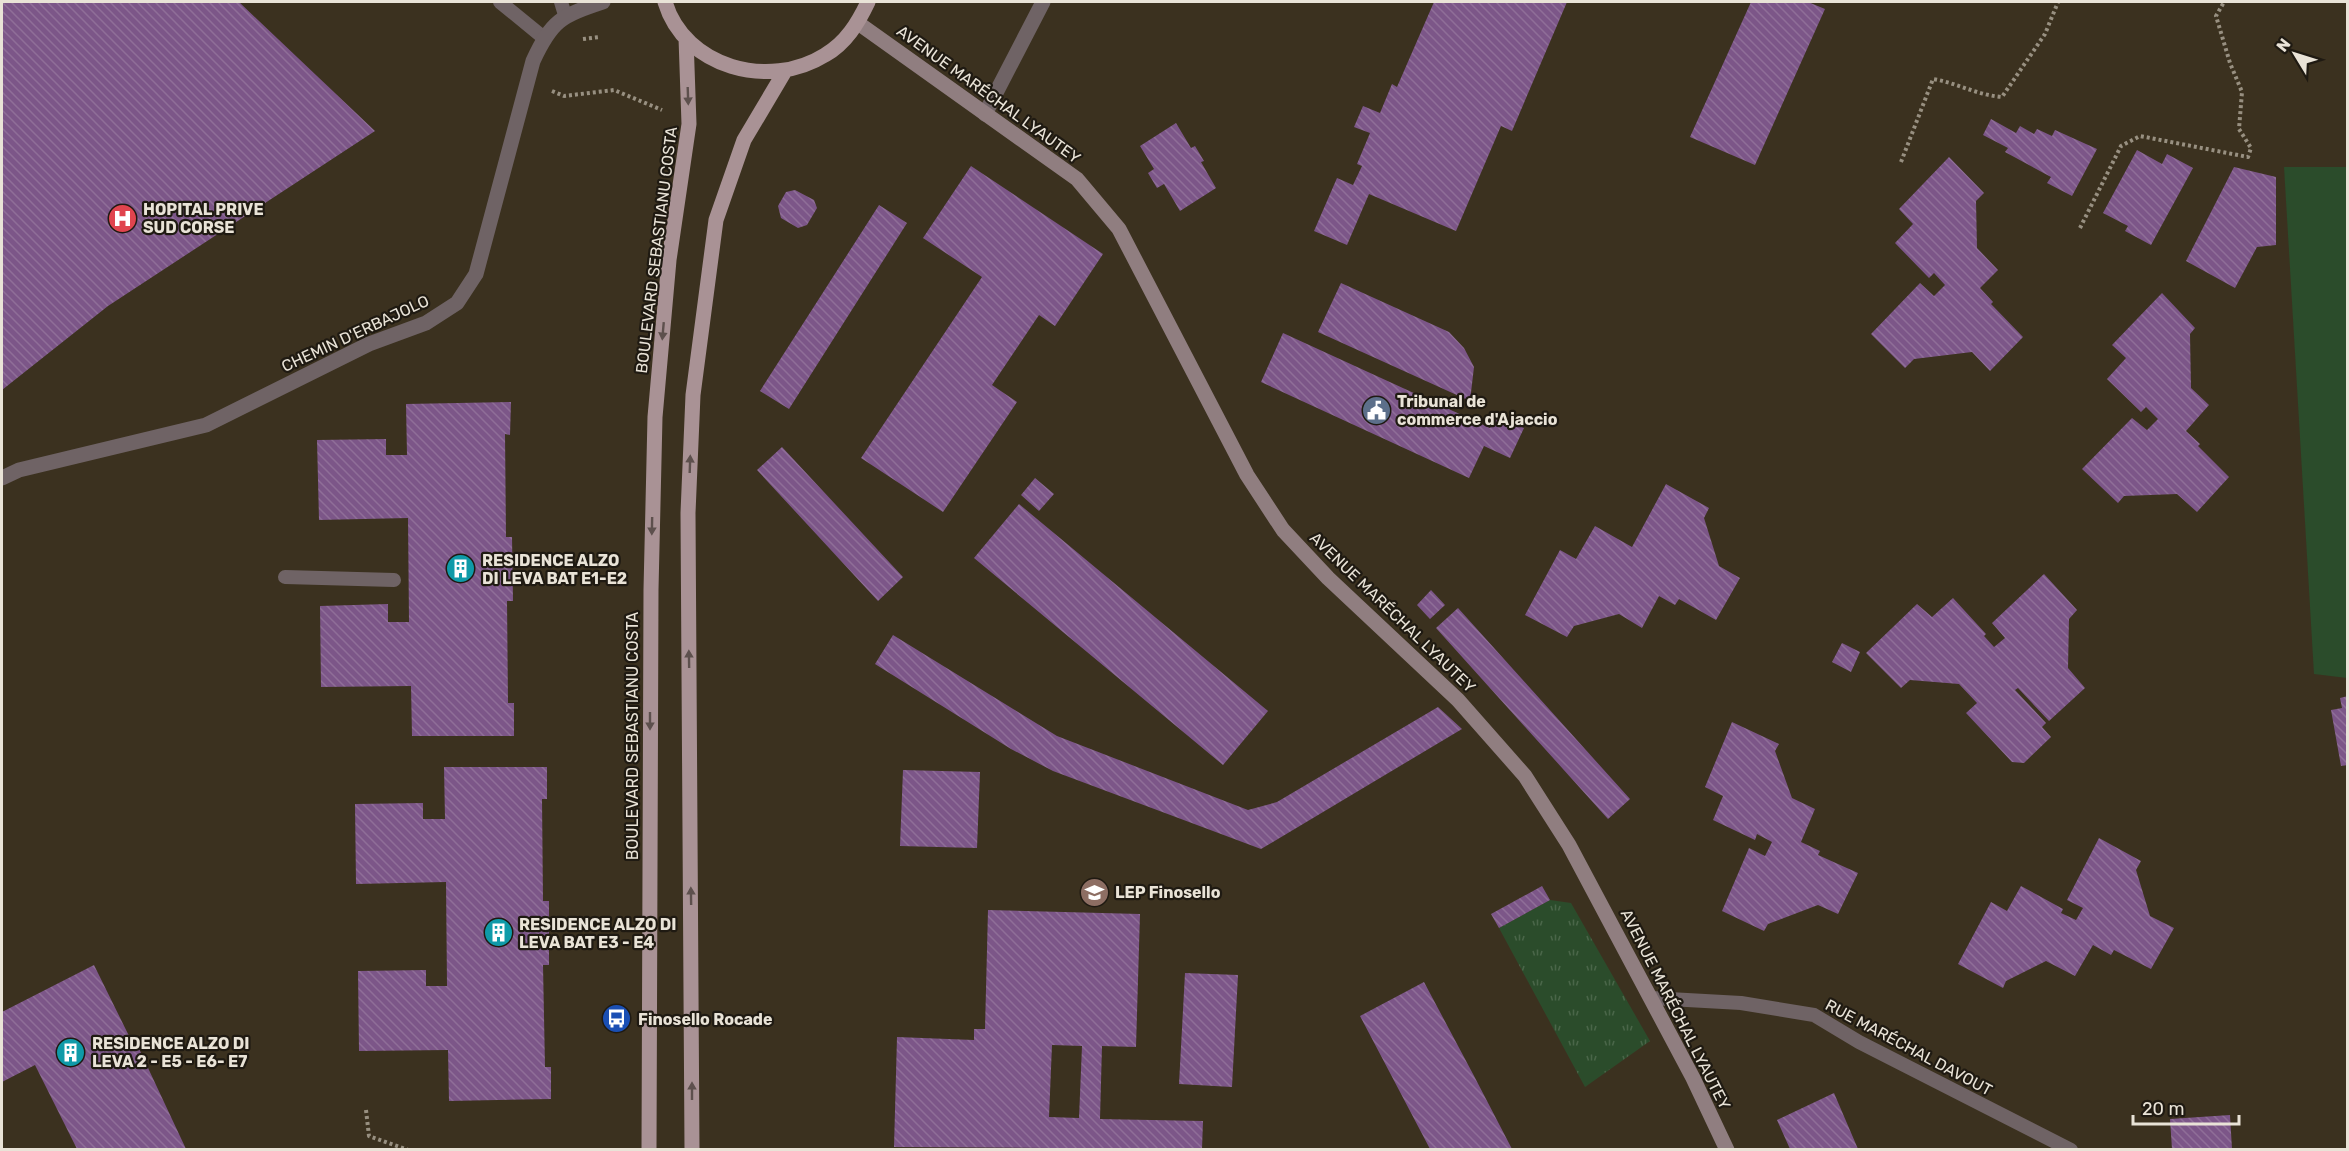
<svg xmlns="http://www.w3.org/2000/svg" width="2349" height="1151" font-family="Rubik,sans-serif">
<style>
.grass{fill:#2b4c2b}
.park{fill:url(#park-tufts)}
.building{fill:url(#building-back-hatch);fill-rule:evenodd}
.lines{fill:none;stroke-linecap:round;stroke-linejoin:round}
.path{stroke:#989081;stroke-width:4;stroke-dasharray:3 3;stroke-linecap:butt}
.lane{stroke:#6f6365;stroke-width:14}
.street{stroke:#6f6365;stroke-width:15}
.secondary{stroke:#907e80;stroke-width:15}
.primary{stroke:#a99295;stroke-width:15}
.oneway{fill:#5d504d}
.labels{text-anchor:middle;stroke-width:4.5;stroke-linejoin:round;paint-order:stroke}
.street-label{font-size:16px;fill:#e9e3d7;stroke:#1f1a12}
.poi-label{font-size:16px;font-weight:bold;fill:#e9e3d7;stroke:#1f1a12;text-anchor:start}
</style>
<defs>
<pattern id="park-tufts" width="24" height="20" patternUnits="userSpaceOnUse" patternTransform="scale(1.5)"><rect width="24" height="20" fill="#2b4c2b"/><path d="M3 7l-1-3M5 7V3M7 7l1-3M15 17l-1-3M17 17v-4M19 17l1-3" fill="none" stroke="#4a6649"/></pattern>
<pattern id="building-back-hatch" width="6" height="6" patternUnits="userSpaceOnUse" patternTransform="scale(1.5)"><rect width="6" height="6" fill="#7c5688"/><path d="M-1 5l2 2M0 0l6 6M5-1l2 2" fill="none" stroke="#8f6e98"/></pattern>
</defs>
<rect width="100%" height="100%" fill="#3b311f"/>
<path class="grass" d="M 2284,167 L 2347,167 L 2347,678 L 2314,674 Z"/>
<path class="park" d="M 1550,900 L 1571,903 L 1650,1041 L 1585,1087 L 1499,928 Z"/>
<path class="building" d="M 2,2 L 239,2 L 375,131 L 108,306 L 2,390 Z
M 1434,2 L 1567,2 L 1512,131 L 1501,126 L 1456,231 L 1369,194 L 1347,245 L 1314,231 L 1337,178 L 1353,185 L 1362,166 L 1357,164 L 1370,133 L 1354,127 L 1363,106 L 1380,113 L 1392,84 L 1397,87 Z
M 1751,2 L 1808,2 L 1825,9 L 1755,165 L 1690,137 Z
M 1991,119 L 2016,133 L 2020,126 L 2034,134 L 2037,129 L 2052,136 L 2055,130 L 2097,149 L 2072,196 L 2047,183 L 2051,177 L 2005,152 L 2008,148 L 1983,135 Z
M 1176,123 L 1191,148 L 1195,146 L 1204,161 L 1201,162 L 1216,188 L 1180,211 L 1164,184 L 1157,188 L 1148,173 L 1154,169 L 1140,146 Z
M 2137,150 L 2162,164 L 2167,154 L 2193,168 L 2151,245 L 2125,231 L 2128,226 L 2103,213 Z
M 1949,157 L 1984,193 L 1976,201 L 1977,248 L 1998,270 L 1980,288 L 1993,302 L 1991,304 L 2023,337 L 1990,371 L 1972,352 L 1914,359 L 1905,368 L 1871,334 L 1920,283 L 1934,296 L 1945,285 L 1934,273 L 1929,278 L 1895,243 L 1913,224 L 1899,209 Z
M 971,166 L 1103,254 L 1055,326 L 1039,315 L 992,385 L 1017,402 L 943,512 L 861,458 L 982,277 L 923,238 Z
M 2234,167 L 2276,177 L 2276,245 L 2257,247 L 2235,288 L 2186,261 Z
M 795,190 L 814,200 L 817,208 L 807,225 L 798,228 L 781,218 L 778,206 L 786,192 Z
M 879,205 L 907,223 L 789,409 L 760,391 Z
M 1341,283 L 1449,332 L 1464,348 L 1474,367 L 1470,401 L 1318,332 Z
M 2162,293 L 2195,328 L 2190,334 L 2191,388 L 2209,405 L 2186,431 L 2200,444 L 2198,446 L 2229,477 L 2197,512 L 2177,494 L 2124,496 L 2118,503 L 2082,469 L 2132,418 L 2147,430 L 2158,419 L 2146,407 L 2141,412 L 2107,379 L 2126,358 L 2112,345 Z
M 1283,333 L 1490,428 L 1496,415 L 1524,428 L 1510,458 L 1484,446 L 1469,478 L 1261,382 Z
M 511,402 L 510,435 L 505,434 L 506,537 L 512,537 L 513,601 L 507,601 L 508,703 L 514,703 L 514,736 L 412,736 L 411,686 L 321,687 L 320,606 L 388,604 L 388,622 L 409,622 L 408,518 L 319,520 L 317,440 L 386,439 L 386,455 L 407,455 L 406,404 Z
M 782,447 L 903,577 L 878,601 L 757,470 Z
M 1035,478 L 1054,494 L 1039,511 L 1021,495 Z
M 1666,484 L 1709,508 L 1704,518 L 1719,566 L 1740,578 L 1716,620 L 1679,599 L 1675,605 L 1659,596 L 1642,628 L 1619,614 L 1574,626 L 1567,637 L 1525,615 L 1560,550 L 1576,559 L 1595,526 L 1632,547 Z
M 1019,504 L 1268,711 L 1223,765 L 974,558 Z
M 2044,574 L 2077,610 L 2069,619 L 2068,668 L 2085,688 L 2049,721 L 2018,688 L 2015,690 L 2046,723 L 2042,727 L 2051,737 L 2024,763 L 2012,762 L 1966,713 L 1977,703 L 1959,684 L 1910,680 L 1901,688 L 1866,653 L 1917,604 L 1932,617 L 1953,598 L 1986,634 L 1984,636 L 1994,647 L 2005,638 L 1992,623 Z
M 1431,590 L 1445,605 L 1430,619 L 1417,605 Z
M 1458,608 L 1630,799 L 1608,819 L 1436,628 Z
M 893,635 L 1057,736 L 1248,810 L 1277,802 L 1438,707 L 1462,729 L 1261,849 L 1053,771 L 1011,749 L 875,664 Z
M 1842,643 L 1860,652 L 1851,672 L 1832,662 Z
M 2348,696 L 2348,765 L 2341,766 L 2331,710 L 2342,708 L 2340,698 Z
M 1732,722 L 1779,744 L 1775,751 L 1792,798 L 1815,809 L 1801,842 L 1820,851 L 1818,855 L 1858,873 L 1838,914 L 1818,905 L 1768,924 L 1764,931 L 1722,911 L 1749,848 L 1765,856 L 1772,842 L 1757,834 L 1755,840 L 1713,820 L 1723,796 L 1705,787 Z
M 444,767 L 547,767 L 547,799 L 542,799 L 543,901 L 549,901 L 549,965 L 543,965 L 545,1067 L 551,1067 L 551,1099 L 449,1101 L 448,1050 L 359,1051 L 358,971 L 426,970 L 426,986 L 447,986 L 446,882 L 356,884 L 355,804 L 423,803 L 423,819 L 445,819 Z
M 903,770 L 980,772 L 977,848 L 900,846 Z
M 2099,838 L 2141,861 L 2136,870 L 2150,916 L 2174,928 L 2151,969 L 2114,950 L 2111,955 L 2093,945 L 2075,976 L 2046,961 L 2006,981 L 2003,988 L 1958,964 L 1991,902 L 2007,911 L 2021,886 L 2063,909 L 2061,913 L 2076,920 L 2083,908 L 2067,900 Z
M 1542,886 L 1550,900 L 1499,928 L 1491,914 Z
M 988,910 L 1140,914 L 1136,1047 L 1102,1046 L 1100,1119 L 1203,1121 L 1202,1149 L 894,1147 L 897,1037 L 974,1040 L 974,1029 L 985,1029 ZM 1052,1045 L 1082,1046 L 1079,1118 L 1049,1117 Z
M 94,965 L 131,1040 L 134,1038 L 186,1149 L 77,1149 L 35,1065 L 2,1082 L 2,1012 Z
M 1185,973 L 1238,975 L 1232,1087 L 1179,1084 Z
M 1424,982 L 1473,1074 L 1512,1149 L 1430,1149 L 1360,1016 Z
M 1834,1093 L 1858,1149 L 1790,1149 L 1777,1120 Z
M 2230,1115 L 2232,1149 L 2172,1149 L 2170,1119 Z"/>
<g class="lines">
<path class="path" d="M 583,39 L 600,37
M 552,91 L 564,96 L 614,90 L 662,110
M 1901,162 L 1933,79 C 1957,83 1977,95 2002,97 L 2045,34 L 2058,2
M 2080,228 L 2121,146 L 2140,136 L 2248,157 L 2251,148 L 2239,129 L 2242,92 L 2230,63 L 2216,16 L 2224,2
M 366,1110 L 369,1136 L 408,1150"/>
<path class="lane" d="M 500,2 L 544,38
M 561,2 L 565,15
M 285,577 L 394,580
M 1651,998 L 1741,1003 L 1814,1015 L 1859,1042 L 2071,1150"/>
<path class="street" d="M 985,114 L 1043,2
M 2,478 L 19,470 L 206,425 L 369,344 L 426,323 L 457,303 L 476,274 L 533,61 C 552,20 561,16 603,2"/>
<path class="secondary" d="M 858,23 L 1077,179 L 1119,229 L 1247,475 L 1283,530 L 1328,578 L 1458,700 L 1525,776 L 1569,845 L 1693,1078 L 1727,1150"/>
<path class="primary" d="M 665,2 C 685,68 769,90 825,55 C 846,43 858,23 868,2
M 649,1150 L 651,590 L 655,417 L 669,260 L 689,124 L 686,38
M 692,1150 L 688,513 L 693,395 L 716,220 L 744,140 L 785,71"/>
</g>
<defs><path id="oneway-solid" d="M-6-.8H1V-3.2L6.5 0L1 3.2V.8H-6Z" transform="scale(1.5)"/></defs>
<g class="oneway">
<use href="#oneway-solid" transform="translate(688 96) rotate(88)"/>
<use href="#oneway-solid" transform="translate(663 331) rotate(95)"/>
<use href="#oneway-solid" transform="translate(690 464) rotate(-88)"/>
<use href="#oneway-solid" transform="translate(652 526) rotate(91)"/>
<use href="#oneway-solid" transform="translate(689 659) rotate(-91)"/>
<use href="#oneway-solid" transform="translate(650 721) rotate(90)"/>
<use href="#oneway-solid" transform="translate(691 896) rotate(-91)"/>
<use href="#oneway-solid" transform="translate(692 1091) rotate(-90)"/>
</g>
<defs>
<symbol id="hospital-disc" viewBox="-11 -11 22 22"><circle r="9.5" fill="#e0444e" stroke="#1f1a12"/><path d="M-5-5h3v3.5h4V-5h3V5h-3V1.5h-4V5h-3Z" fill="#fff"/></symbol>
<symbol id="civic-disc" viewBox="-11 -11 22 22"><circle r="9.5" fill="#5c6f8a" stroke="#1f1a12"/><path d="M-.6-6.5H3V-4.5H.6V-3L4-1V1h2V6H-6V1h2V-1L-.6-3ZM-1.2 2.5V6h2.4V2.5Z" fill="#fff"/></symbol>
<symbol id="building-disc" viewBox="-11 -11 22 22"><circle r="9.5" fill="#0f9aa8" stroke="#1f1a12"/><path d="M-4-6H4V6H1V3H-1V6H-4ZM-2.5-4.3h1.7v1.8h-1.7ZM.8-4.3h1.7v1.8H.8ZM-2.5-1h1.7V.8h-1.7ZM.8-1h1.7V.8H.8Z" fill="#fff"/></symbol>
<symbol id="school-disc" viewBox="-11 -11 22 22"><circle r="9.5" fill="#8d6e63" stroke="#1f1a12"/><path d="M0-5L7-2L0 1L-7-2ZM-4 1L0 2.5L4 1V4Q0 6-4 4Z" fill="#fff"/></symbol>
<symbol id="bus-disc" viewBox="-11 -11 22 22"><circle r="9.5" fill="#1a4fb4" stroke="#1f1a12"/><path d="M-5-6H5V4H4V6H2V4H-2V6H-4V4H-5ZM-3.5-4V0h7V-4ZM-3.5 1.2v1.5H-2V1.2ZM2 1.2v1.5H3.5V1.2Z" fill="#fff"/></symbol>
</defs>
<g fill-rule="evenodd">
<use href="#hospital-disc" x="106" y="202" width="33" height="33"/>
<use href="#civic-disc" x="1360" y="394" width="33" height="33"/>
<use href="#building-disc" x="444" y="552" width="33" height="33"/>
<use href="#school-disc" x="1078" y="876" width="33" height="33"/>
<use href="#building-disc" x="482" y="916" width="33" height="33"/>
<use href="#bus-disc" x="600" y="1002" width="33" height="33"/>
<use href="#building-disc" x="54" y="1036" width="33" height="33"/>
</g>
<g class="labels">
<g class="street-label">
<text transform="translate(989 94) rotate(36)" y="6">AVENUE MARÉCHAL LYAUTEY</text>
<text transform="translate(656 250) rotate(-83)" y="6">BOULEVARD SEBASTIANU COSTA</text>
<text transform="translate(355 333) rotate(-25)" y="6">CHEMIN D'ERBAJOLO</text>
<text transform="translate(1393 612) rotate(44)" y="6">AVENUE MARÉCHAL LYAUTEY</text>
<text transform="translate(632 736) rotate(-90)" y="6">BOULEVARD SEBASTIANU COSTA</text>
<text transform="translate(1676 1009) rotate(63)" y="6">AVENUE MARÉCHAL LYAUTEY</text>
<text transform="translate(1909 1047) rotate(28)" y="6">RUE MARÉCHAL DAVOUT</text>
</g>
<g class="poi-label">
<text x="143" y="215">HOPITAL PRIVE<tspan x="143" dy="18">SUD CORSE</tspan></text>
<text x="1397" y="407">Tribunal de<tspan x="1397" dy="18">commerce d'Ajaccio</tspan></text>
<text x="482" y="566">RESIDENCE ALZO<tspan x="482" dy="18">DI LEVA BAT E1-E2</tspan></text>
<text x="1115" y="898">LEP Finosello</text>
<text x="519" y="930">RESIDENCE ALZO DI<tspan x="519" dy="18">LEVA BAT E3 - E4</tspan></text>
<text x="638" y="1025">Finosello Rocade</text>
<text x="92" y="1049">RESIDENCE ALZO DI<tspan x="92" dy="18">LEVA 2 - E5 - E6- E7</tspan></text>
</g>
</g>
<rect width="2349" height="1151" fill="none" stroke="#e9e3d7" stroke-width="6"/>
<g transform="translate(2295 54) rotate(308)" stroke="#1f1a12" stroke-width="4.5" paint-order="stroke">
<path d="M0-4.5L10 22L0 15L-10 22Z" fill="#e9e3d7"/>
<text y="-9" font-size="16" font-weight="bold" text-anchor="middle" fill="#e9e3d7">N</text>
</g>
<path d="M2133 1115v9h106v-9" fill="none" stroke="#e9e3d7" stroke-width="3"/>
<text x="2142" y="1115" font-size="18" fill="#e9e3d7" stroke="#1f1a12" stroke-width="4.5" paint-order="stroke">20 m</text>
</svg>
